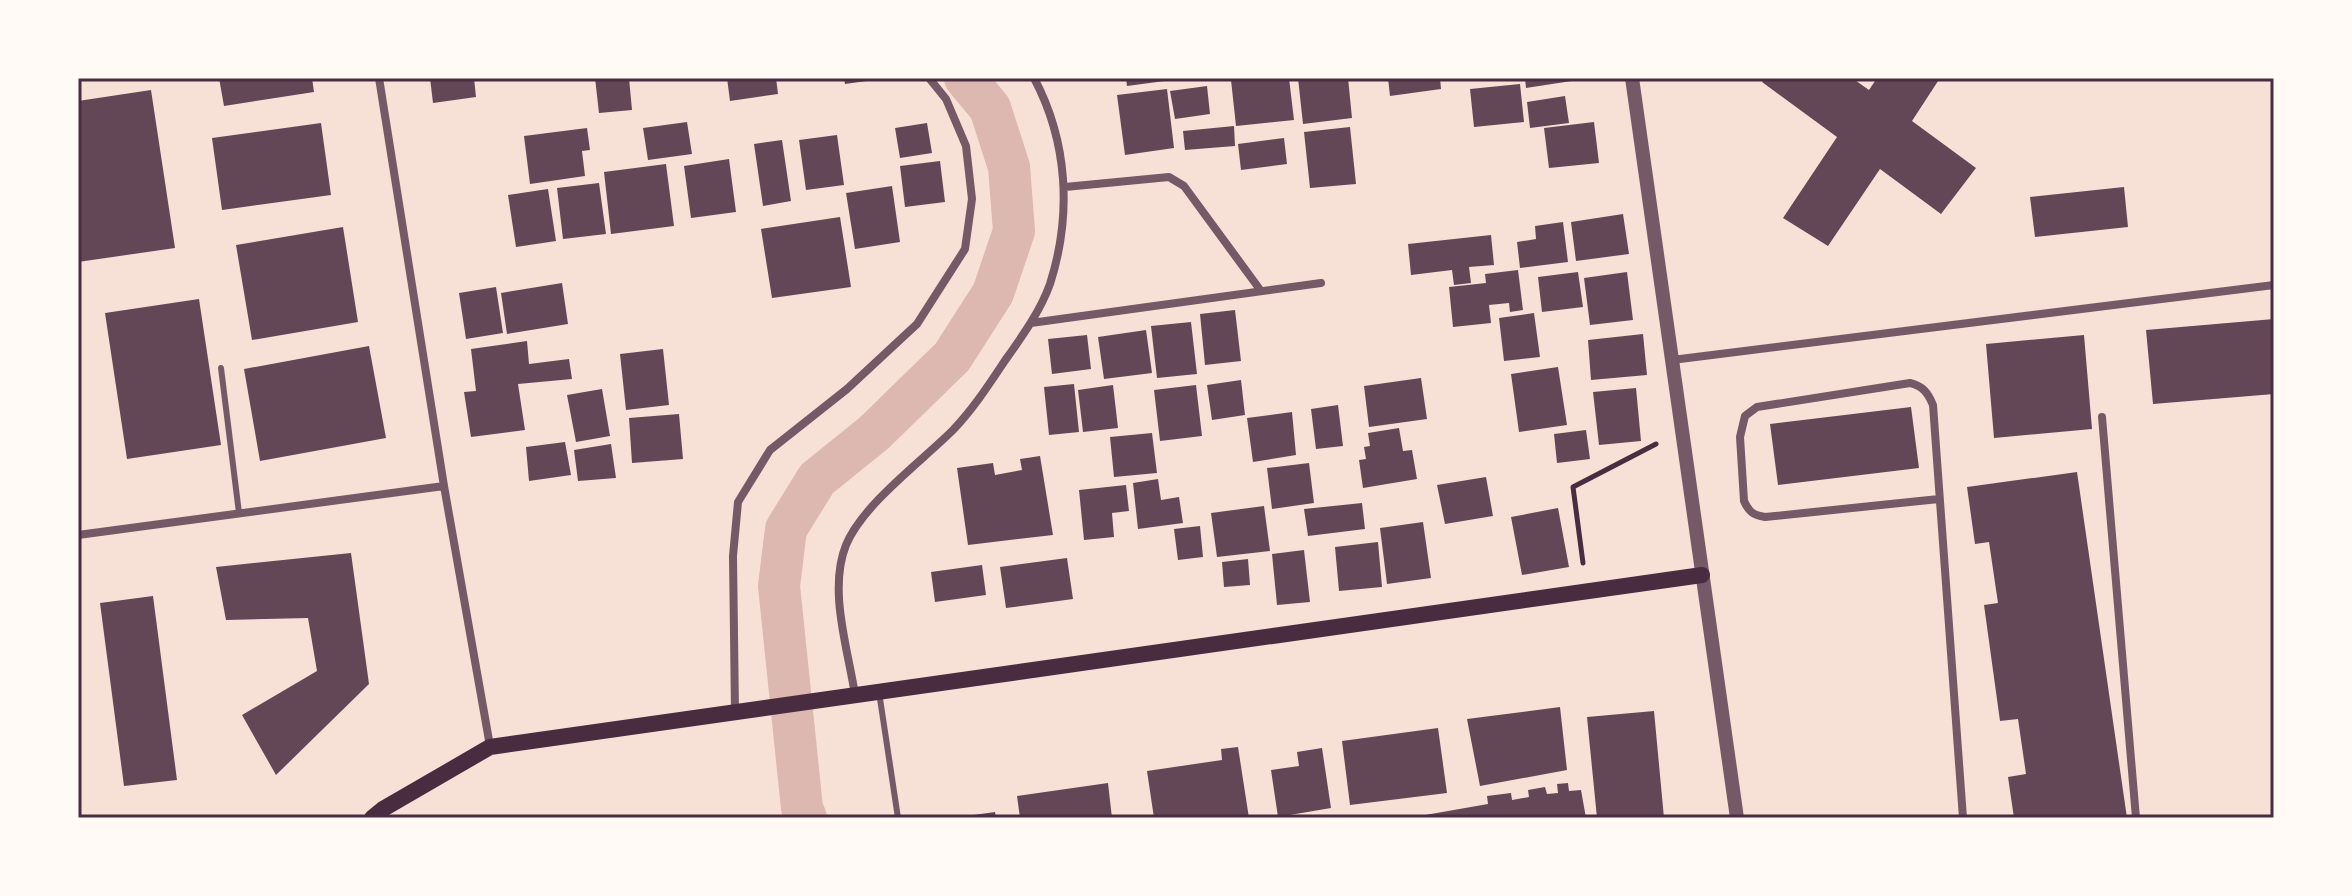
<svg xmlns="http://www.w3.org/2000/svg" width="2352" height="896" font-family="Ubuntu,sans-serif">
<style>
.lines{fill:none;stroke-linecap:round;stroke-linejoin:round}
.canal{stroke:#dcb8b0;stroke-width:42}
.building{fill:#644757}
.path{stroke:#4a2c40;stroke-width:5}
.service{stroke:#755966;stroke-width:6}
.minor{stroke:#755966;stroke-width:8}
.tertiary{stroke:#755966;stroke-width:14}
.secondary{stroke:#4a2c40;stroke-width:16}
.neatline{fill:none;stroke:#4a2c40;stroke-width:3}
</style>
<rect width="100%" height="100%" fill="#f7e1d7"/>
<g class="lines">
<path class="canal" d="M 806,818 L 802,808 L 779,586 L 786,529 L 817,479 L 874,433 L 952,357 L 993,293 L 1014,231 L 1009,167 L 990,108 L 965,78"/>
</g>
<path class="building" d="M 219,78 L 312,78 L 314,92 L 224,106 Z
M 430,78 L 474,78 L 476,97 L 433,103 Z
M 595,78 L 629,78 L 632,110 L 599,113 Z
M 727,78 L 776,78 L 778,94 L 730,101 Z
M 844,78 L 874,78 L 874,80 L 845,84 Z
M 1126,78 L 1171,78 L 1172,80 L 1127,86 Z
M 1250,78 L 1289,78 L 1294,120 L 1236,126 L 1231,80 Z
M 1298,78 L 1348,78 L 1352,118 L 1303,124 Z
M 1388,78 L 1440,78 L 1441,89 L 1390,96 Z
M 1525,78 L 1578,78 L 1578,80 L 1526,88 Z
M 1765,78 L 1852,78 L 1869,90 L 1877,78 L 1940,78 L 1912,121 L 1976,168 L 1941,214 L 1880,169 L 1828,246 L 1783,218 L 1837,137 L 1762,82 Z
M 1520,84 L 1524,122 L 1474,127 L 1470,89 Z
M 1207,86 L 1210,114 L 1175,119 L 1170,91 Z
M 1167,89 L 1174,148 L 1125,155 L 1117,95 Z
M 151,90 L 175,248 L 78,262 L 78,101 Z
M 1565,96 L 1569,123 L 1530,128 L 1527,102 Z
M 687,122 L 692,154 L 648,160 L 643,128 Z
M 1594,122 L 1599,163 L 1549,168 L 1544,128 Z
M 321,123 L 331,195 L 222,210 L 212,138 Z
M 927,123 L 932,153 L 900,158 L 895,128 Z
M 1234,126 L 1235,146 L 1185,150 L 1183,131 Z
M 1350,127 L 1356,184 L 1310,188 L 1304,132 Z
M 587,128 L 590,150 L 582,151 L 585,176 L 530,184 L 524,136 Z
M 837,135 L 844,185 L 806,190 L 799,140 Z
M 1284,138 L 1287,164 L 1241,170 L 1238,144 Z
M 782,140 L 791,201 L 763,206 L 754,144 Z
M 729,159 L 736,212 L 691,218 L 684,166 Z
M 940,161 L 945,202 L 905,207 L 900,166 Z
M 666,164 L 674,226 L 611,234 L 604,172 Z
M 599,183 L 606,234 L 563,239 L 557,188 Z
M 892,186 L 900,242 L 855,249 L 846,193 Z
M 2124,187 L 2128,227 L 2035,237 L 2030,197 Z
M 548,189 L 556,241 L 516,247 L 508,195 Z
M 1623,214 L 1629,254 L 1576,261 L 1571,222 Z
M 840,217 L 851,287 L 772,298 L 761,229 Z
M 1563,222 L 1568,262 L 1520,268 L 1517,242 L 1536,239 L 1535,226 Z
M 343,227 L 358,322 L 252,340 L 236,245 Z
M 1491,235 L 1494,265 L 1469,267 L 1471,283 L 1454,285 L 1452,270 L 1411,275 L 1408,244 Z
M 1518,270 L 1523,310 L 1510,312 L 1509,303 L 1489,305 L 1491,323 L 1453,327 L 1449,287 L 1486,283 L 1485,274 Z
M 1578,272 L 1583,307 L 1542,312 L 1538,277 Z
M 1627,272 L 1633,320 L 1590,325 L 1584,278 Z
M 562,283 L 568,324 L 507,334 L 501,293 Z
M 496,287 L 503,333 L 466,339 L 459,293 Z
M 199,299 L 221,445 L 127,459 L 105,313 Z
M 1235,310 L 1241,361 L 1205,365 L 1200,314 Z
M 1534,313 L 1540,357 L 1504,361 L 1499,318 Z
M 2274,319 L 2274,394 L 2153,404 L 2146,330 Z
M 1191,322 L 1197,374 L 1157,378 L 1151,326 Z
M 1146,330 L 1152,373 L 1104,379 L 1098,337 Z
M 1643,334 L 1647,375 L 1591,380 L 1588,340 Z
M 1087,335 L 1091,369 L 1052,374 L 1048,339 Z
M 2084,335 L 2092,429 L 1994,438 L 1986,344 Z
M 527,341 L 529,364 L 569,359 L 572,379 L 518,384 L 525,430 L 471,437 L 464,392 L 476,391 L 471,349 Z
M 369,346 L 386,438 L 260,461 L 244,369 Z
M 663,349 L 669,405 L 626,410 L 620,354 Z
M 1558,367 L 1567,425 L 1519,432 L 1511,374 Z
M 1421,378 L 1427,419 L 1369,427 L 1364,386 Z
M 1241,380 L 1245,415 L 1212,420 L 1207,385 Z
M 1074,384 L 1079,432 L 1049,435 L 1044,387 Z
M 1113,385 L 1118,428 L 1083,432 L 1078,390 Z
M 1196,385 L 1202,436 L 1160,441 L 1154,390 Z
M 1636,388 L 1641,441 L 1599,445 L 1593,392 Z
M 602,389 L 610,436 L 576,442 L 567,395 Z
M 1338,405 L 1343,446 L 1316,449 L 1311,409 Z
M 1911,407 L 1919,468 L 1778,485 L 1770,424 Z
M 1292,412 L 1296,455 L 1253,462 L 1247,418 Z
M 679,414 L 683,459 L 632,463 L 629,418 Z
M 1399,428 L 1403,451 L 1412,450 L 1417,479 L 1363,488 L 1359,460 L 1366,459 L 1364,447 L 1370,446 L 1368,433 Z
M 1586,430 L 1590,459 L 1557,463 L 1554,434 Z
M 1152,433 L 1157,473 L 1114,477 L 1110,437 Z
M 565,442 L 571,475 L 529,481 L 526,447 Z
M 611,444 L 616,478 L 578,481 L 574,450 Z
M 1040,456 L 1053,535 L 968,545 L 957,468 L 993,463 L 995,475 L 1022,470 L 1020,459 Z
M 1309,463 L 1314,503 L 1272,509 L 1267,468 Z
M 2077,472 L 2127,818 L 2014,818 L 2008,777 L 2026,774 L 2018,719 L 2000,721 L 1984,605 L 1998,603 L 1989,542 L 1975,544 L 1967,487 Z
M 1486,477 L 1493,516 L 1445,524 L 1437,485 Z
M 1158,479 L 1161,500 L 1179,497 L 1183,523 L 1138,529 L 1133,483 Z
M 1126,485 L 1129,511 L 1112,513 L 1114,537 L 1084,540 L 1079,490 Z
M 1362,503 L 1365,529 L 1308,536 L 1304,509 Z
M 1264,506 L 1270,551 L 1217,557 L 1211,513 Z
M 1558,508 L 1569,567 L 1522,575 L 1511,517 Z
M 1423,522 L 1431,578 L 1387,584 L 1380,528 Z
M 1200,526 L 1203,557 L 1178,560 L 1174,529 Z
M 1378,542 L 1382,587 L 1339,591 L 1335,547 Z
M 1304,550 L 1310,602 L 1277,605 L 1272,554 Z
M 351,553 L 369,684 L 276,775 L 242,715 L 317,671 L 308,618 L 226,620 L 216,567 Z
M 1067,558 L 1073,599 L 1006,608 L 1000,567 Z
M 1248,559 L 1250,585 L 1224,587 L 1222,562 Z
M 982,565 L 986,595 L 935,602 L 931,572 Z
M 153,596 L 177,780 L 124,786 L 100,603 Z
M 1560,707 L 1567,770 L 1480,786 L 1467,719 Z
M 1654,711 L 1664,818 L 1597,818 L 1587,717 Z
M 1438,728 L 1447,793 L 1350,805 L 1342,741 Z
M 1238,747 L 1249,818 L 1154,818 L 1147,771 L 1222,760 L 1221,749 Z
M 1322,748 L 1331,808 L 1278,817 L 1271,770 L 1299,766 L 1297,752 Z
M 1108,783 L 1112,818 L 1020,818 L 1017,796 Z
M 1568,783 L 1569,791 L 1581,790 L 1586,818 L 1408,818 L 1488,804 L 1487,796 L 1511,793 L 1512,800 L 1529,797 L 1528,790 L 1545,787 L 1547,794 L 1558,793 L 1557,784 Z
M 995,812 L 996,818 L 966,818 L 966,816 Z"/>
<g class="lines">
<path class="path" d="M 1583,563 L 1573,487 L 1656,444"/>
<path class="service" d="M 221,368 L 239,513
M 879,692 L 898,818"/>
<path class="minor" d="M 379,78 L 444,486 L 490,746
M 1065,187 L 1169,177 L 1184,186 L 1261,291
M 1031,323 L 1321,283
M 1672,360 L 2274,285
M 2102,417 L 2136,818
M 1939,499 L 1765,517 C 1753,515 1749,512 1744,501 L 1740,437 L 1745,416 L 1757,407 L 1910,383 C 1923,386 1928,393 1933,405 L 1963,818
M 78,535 L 444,486
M 855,695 C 848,649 828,590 846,545 C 863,504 921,462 953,430 C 973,409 988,386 1004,362 C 1021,338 1040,312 1050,284 C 1072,215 1068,142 1034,78
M 735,712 L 733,556 L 738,502 L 770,450 L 847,389 L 917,324 L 965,249 L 972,199 L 966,146 L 946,99 L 929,78"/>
<path class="tertiary" d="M 1632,78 L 1737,818"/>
<path class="secondary" d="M 372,818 L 383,809 L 490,747 L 1702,575"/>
</g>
<rect width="2352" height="896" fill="none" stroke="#fffaf5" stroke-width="160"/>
<rect x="80" y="80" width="2192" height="736" class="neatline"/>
</svg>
